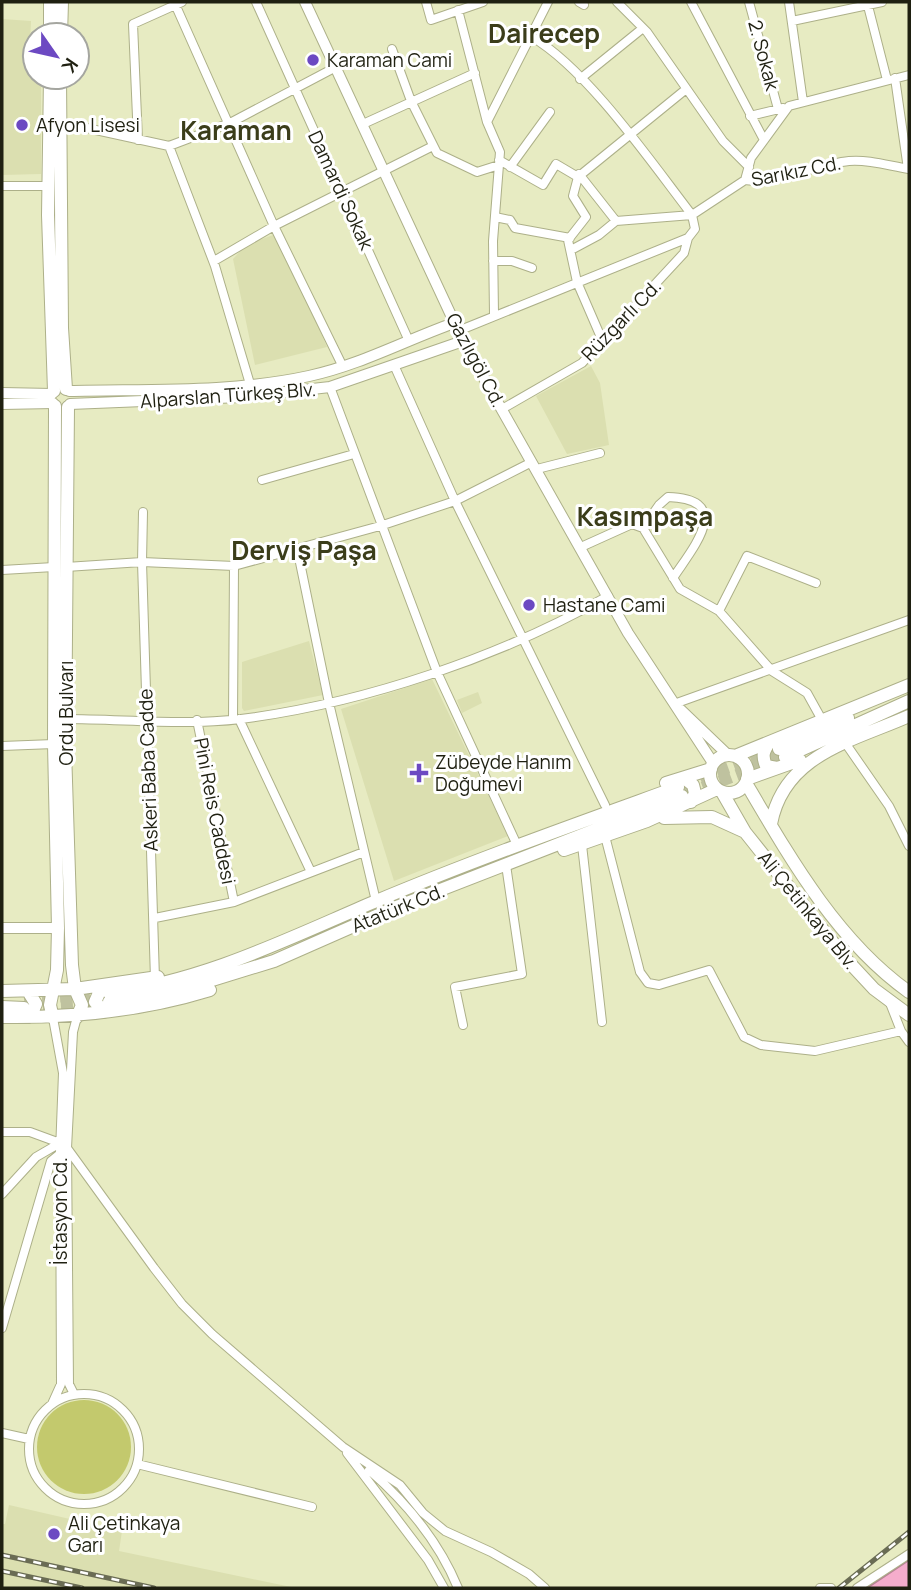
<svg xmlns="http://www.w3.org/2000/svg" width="911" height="1590" font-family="Manrope,sans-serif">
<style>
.built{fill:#dbdfb0}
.green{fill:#c3c96d}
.water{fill:#f5adcc;stroke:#b58394;stroke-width:2}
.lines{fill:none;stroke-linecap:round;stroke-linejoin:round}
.primary-tunnel{stroke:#bfc29f;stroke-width:12;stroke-dasharray:12 6;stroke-linecap:butt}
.street-casing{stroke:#adb089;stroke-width:10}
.secondary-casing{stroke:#adb089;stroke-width:12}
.primary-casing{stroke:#adb089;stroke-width:14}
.street{stroke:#fff;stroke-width:8}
.secondary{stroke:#fff;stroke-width:10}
.primary{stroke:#fff;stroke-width:12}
.rail-casing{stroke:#6a6c54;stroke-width:5}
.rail{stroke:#fff;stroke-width:2.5;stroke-dasharray:8;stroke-linecap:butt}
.poi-dot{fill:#6c49c2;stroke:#fff;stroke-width:2.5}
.labels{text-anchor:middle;stroke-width:6;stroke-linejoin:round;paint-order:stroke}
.street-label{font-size:19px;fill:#1f2011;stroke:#fff}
.poi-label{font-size:19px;fill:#1f2011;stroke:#fff;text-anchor:start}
.district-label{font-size:26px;font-weight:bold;fill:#3b3d1a;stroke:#fff}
</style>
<rect width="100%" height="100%" fill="#e7ebc2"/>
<path class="built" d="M 2,19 L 31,21 L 30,44 L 35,45 L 35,77 L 41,77 L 41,174 L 2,175 Z
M 273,235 L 301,286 L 327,347 L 255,365 L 233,259 L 246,245 Z
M 591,366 L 600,383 L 609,445 L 567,454 L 536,396 Z
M 309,641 L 323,695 L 244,711 L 242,708 L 242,662 Z
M 432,679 L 508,836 L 394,881 L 341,709 Z
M 478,692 L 482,703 L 462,713 L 457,700 Z
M 9,1505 L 122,1531 L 119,1551 L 296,1588 L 2,1588 L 2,1524 L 5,1524 Z"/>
<path class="green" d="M37 1447a47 47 0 1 1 94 0a47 47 0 1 1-94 0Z"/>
<path class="water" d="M 909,1560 L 909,1588 L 867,1588 Z"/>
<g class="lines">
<path class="primary-tunnel" d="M 700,778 L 779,749
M 686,794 L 785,757
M 24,999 L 108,993
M 25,1008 L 90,1004"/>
<defs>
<path id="street" d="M 256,2 L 409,341
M 426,2 L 431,20 L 483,2
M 579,2 L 584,5
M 617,2 L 647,32 L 723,141 L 749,167
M 691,2 L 764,140
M 749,2 L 778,109
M 789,2 L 803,102
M 867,2 L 887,80
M 175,4 L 274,226 L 343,367
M 458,10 L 487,122
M 792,21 L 882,2
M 392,49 L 411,101 L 437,153 L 477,172 L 499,165
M 895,78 L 908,169
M 580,79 L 643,28
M 750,116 L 783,108
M 59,122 L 169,146 L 230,123 L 336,67
M 363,124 L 475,73
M 138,140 L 133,24 L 182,2
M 169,146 L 215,266 L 250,384
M 499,160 L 543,185 L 556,164 L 578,177
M 510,167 L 550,112
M 579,174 L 616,221
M 745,180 L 751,158 L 789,106 L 909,75
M 2,186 L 48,186
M 495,217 L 510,220 L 515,228 L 570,238
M 571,250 L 599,235 L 616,221 L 692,215 L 745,180 C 774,185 817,164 849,161 C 868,159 890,166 909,169
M 214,261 L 274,226 L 433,146
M 493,261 L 512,261 L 532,268
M 494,314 L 493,241 L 500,152 L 487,122 L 548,2
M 458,331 L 688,238 L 695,229 L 692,215 C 651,162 588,70 532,37
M 603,342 L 577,282 L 568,240 L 586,217 L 573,196 L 578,177 L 685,90
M 394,365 L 455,501 L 605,805
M 330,387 L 437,672 L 517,845
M 502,409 L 582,363 L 684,253 L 688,238
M 537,469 L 600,453
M 262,480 L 354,454
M 143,512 L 142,562 L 155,979
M 643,528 L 680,589 L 719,611 L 772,671 L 807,693 L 822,720
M 643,528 L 659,505 L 668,497 C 736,499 692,549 673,578
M 581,547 L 632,524 L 643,528
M 297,548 L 329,703 L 376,901
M 66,567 L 142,562 L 234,566 L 380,526 L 455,501 L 532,462
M 2,570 L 54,567
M 719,611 L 747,556 L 816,583
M 674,704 L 909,620
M 65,719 C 123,719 184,726 241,719 C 365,703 500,657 608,596
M 233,719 L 234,566
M 239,719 L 311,872
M 197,720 L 234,902
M 846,744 L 889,806 L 909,846
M 2,746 L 54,744
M 605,836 L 640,972 L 648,983 L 659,985 L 709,970 L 744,1037 L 761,1045 L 815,1051 L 901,1031
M 582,845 L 602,1022
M 155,918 L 234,902 L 364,852
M 890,1003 L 901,1031 L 909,1042
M 463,1025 L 455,987 L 522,974 L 506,865
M 2,1132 L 30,1132 L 60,1143
M 2,1194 L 36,1157 L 60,1143
M 2,1328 L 51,1161 L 67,1148 L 154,1268 L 182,1304 L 212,1334 L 343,1447 L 400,1485 L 423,1513 L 445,1531 L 491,1552 L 529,1574 L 545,1588
M29 1449a55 55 0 1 1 110 0a55 55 0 1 1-110 0Z
M 74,1394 L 69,1384 L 67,1148 L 73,1032 L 77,1017
M 52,1404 L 61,1384 L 60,1152 L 63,1073 L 53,1018
M 2,1433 L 29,1439
M 347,1453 L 428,1560 L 444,1588
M 137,1464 L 312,1507
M 369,1470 C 407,1503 439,1542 458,1588
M 820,1588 L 831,1588
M 857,1588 L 909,1554"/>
<path id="secondary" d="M 305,2 L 463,341 L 628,633 L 713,763
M 69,391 C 149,389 231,393 309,376 C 360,365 406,340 454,323
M 2,393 L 52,394
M 2,404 L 53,403
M 70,404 L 241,397 L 330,387 L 463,341
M 681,710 L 728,755
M 2,928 L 58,928"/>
<path id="primary" d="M 50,35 L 50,2
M 61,35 L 62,2
M 50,77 L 48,215 L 54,391
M 60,77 L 62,328 L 66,389
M 68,407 L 65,750 L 72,965 L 75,989 L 82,1005 L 77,1017
M 769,743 C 763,752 762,756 766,766 L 777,768
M 779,749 L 848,718
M710 774a19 19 0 1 1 38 0a19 19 0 1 1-38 0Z
M 735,756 L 909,685
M 785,757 L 909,701
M 684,778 L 693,785 L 695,793 L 691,802
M 747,779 L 800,760
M 666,783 L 711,769
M 746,783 C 790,858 837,941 909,992
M 722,792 L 745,832 L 847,960 L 874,989 L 909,1015
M 664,818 L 712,817 L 745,832
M 771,824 C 784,754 853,741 909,716
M 564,850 L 647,821 L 717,789
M 102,986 L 95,1002 L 105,1012
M 2,991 L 75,989 L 158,977
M 28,991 L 36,1004 L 30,1017
M 109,993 C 204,981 287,939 374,902 C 474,860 576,824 678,787
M 109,1002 L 183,989 L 274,961 L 399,906 L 682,796
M 2,1007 L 24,1008
M 2,1017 C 73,1018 142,1011 210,990
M 53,1018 L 50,1005 L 57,970 L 58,928 L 54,744 L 55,406"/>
</defs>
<use href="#street" class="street-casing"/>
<use href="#secondary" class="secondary-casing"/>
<use href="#primary" class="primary-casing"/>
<use href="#street" class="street"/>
<use href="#secondary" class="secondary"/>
<use href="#primary" class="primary"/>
<defs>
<path id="rail" d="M 2,1555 L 154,1588
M 2,1571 L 82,1588
M 839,1588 L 909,1532"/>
</defs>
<use href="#rail" class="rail-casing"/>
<use href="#rail" class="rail"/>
</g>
<g class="poi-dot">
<circle cx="313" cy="60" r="7"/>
<circle cx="22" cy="125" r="7"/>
<circle cx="529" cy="605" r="7"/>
<path d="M415.5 762.5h7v7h7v7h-7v7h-7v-7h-7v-7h7z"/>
<circle cx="54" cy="1534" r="7"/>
</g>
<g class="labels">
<g class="street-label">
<text transform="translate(764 55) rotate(75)" y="7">2. Sokak</text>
<text transform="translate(796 171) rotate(-11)" y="7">Sarıkız Cd.</text>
<text transform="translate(341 190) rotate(65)" y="7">Damardi Sokak</text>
<text transform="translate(621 320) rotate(-46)" y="7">Rüzgarlı Cd.</text>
<text transform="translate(476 360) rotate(62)" y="7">Gazlıgöl Cd.</text>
<text transform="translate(228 395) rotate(-4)" y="7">Alparslan Türkeş Blv.</text>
<text transform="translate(66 713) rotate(-90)" y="7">Ordu Bulvarı</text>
<text transform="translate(148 770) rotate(-92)" y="7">Askeri Baba Cadde</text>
<text transform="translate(215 811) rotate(79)" y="7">Pini Reis Caddesi</text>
<text transform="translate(398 908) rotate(-22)" y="7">Atatürk Cd.</text>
<text transform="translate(808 910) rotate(51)" y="7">Ali Çetinkaya Blv.</text>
<text transform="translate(60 1211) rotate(-90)" y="7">İstasyon Cd.</text>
</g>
<g class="poi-label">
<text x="327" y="67">Karaman Cami</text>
<text x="36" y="132">Afyon Lisesi</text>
<text x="543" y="612">Hastane Cami</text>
<text x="435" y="769">Zübeyde Hanım<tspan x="435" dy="22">Doğumevi</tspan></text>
<text x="68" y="1530">Ali Çetinkaya<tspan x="68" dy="22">Garı</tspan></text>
</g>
<g class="district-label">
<text x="544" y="43">Dairecep</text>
<text x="236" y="140">Karaman</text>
<text x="645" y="526">Kasımpaşa</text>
<text x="304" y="560">Derviş Paşa</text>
</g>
</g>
<rect width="911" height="1590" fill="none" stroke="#1f2011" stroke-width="7"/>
<g transform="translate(56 56) rotate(124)"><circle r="33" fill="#ffffff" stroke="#a5a6a0" stroke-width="2"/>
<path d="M0-5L12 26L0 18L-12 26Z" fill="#6c49c2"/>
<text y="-10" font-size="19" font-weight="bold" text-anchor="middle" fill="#1f2011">K</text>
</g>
</svg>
